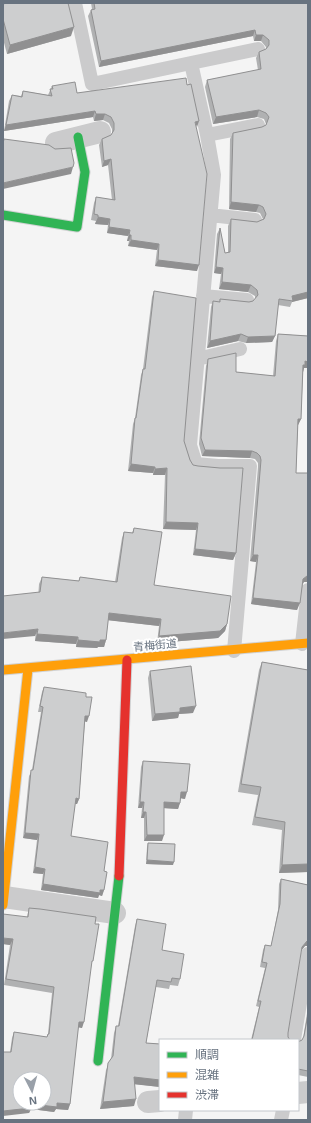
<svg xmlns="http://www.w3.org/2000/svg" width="311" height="1123" font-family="Helvetica,'Noto Sans JP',sans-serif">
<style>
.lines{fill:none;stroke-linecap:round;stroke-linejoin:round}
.fast-casing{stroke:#d0d1d2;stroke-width:11}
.slow-casing{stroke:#d0d1d2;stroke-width:11}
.jam-casing{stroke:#d0d1d2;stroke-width:11}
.lane{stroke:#cbcbcc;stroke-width:14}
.street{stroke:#cbcbcc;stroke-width:22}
.fast{stroke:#30b455;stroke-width:9}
.slow{stroke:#ff9f0a;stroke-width:9}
.jam{stroke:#e5322d;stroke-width:9}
.wall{fill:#b0b1b2}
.shaded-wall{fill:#909091}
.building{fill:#cdcecf;stroke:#909091;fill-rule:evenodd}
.labels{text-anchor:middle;stroke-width:4;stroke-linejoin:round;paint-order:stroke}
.street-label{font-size:11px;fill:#687380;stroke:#fff}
</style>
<rect width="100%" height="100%" fill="#f4f4f4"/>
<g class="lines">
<defs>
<path id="fast" d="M 3,215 L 77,227 L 85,172 L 78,137
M 98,1061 L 119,876"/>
<path id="slow" d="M 3,670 L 308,643
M 3,905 L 28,669"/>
<path id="jam" d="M 119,876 L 127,660"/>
</defs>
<use href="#fast" class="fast-casing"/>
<use href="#slow" class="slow-casing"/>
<use href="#jam" class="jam-casing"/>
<path class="lane" d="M 75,3 L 92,84 L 191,63 L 207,135 L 214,175 L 190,445 L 196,464 L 218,466 L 250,466 L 234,651
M 191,63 L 258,49
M 207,135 L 258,125
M 210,215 L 255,220
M 203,296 L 247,300
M 197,359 L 240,349
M 302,644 L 308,590
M 294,1040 L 308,954
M 185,1120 L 186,1110
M 281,1120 L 283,1110"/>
<path class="street" d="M 56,143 L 100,132
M 4,897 L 115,913
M 298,1093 L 308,1092
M 148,1102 L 160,1101"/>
<use href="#fast" class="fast"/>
<use href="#slow" class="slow"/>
<use href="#jam" class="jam"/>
</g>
<path class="wall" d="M 91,3 L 308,3 L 308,298 L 292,302 L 290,307 L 278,305 L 275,336 L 272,342 L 246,343 L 238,341 L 207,348 L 211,307 L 213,301 L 219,302 L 220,299 L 249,302 L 253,301 L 255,299 L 255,296 L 248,292 L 219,289 L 221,274 L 214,273 L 217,234 L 220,228 L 225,253 L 228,253 L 228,226 L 231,219 L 257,222 L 263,219 L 260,213 L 256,212 L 229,209 L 230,139 L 233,133 L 262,127 L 266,125 L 266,124 L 264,119 L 257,117 L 213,124 L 205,87 L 207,80 L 258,70 L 256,58 L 259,52 L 266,49 L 266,47 L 261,41 L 254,41 L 253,36 L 99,67 L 88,16 L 91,10 L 92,9 Z
M 3,4 L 71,36 L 7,54 L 3,39 Z
M 187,85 L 196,127 L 197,271 L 155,266 L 157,250 L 128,246 L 129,241 L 127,241 L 128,236 L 107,233 L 108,225 L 95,224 L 96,221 L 91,220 L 94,203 L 96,197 L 112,200 L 108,165 L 102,167 L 99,145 L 102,139 L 111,135 L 112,133 L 112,129 L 109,123 L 103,120 L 94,121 L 93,117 L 4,131 L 9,101 L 12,95 L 21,96 L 23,91 L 48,95 L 52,86 L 77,93 Z
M 154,291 L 184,441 L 190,460 L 236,553 L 233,560 L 193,555 L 196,530 L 163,529 L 165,475 L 153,475 L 153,473 L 128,471 L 133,424 L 135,418 L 141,375 L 143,369 L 152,297 Z
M 278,334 L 308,336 L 308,367 L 307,368 L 304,368 L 303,372 L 301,419 L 298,425 L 296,473 L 308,473 L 308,582 L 304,582 L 303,584 L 297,610 L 251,604 L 256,562 L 250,561 L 258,467 L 258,463 L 255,459 L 250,458 L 202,456 L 199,444 L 206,366 L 208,359 L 236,372 L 273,376 L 276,341 Z
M 134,528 L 154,585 L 227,624 L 225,631 L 218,638 L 157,643 L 159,626 L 108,620 L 106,640 L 104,647 L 98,647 L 97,648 L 76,647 L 76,644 L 35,641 L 39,584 L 42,577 L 79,581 L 80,577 L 115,582 L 122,538 L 124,532 L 132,533 Z
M 262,662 L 308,670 L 308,872 L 279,873 L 282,830 L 252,825 L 258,795 L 238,792 L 259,670 Z
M 150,671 L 193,713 L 179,714 L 178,718 L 152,721 L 148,678 Z
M 44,687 L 86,697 L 87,722 L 85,721 L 79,799 L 77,804 L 75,804 L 71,836 L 104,871 L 104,890 L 102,896 L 99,895 L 98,898 L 41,890 L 43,874 L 33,873 L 37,840 L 23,838 L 29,776 L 32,770 L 41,712 L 38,712 L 42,692 Z
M 143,761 L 185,799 L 181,798 L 178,809 L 164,808 L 162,841 L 144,841 L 144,818 L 141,818 L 142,808 L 138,808 L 141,767 Z
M 148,843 L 173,865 L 146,864 L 147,847 Z
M 281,879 L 308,885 L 308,946 L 305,946 L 301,951 L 288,1033 L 288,1037 L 290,1040 L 251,1040 L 259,1007 L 256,1006 L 265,968 L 260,967 L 263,950 L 265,945 L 271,946 L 278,910 L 279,884 Z
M 29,908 L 95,924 L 91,965 L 82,1028 L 78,1027 L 70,1104 L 68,1110 L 56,1109 L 54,1112 L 31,1109 L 29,1113 L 10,1052 L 12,1038 L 14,1032 L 47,1037 L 48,1034 L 52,993 L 4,985 L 10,945 L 3,944 L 27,917 Z
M 137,919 L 162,950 L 180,979 L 178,986 L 170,985 L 169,989 L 156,987 L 146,1043 L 160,1044 L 160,1087 L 135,1084 L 134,1106 L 100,1109 L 106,1070 L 111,1059 L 114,1033 L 116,1026 L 118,1026 L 135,926 Z
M 308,1007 L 308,1077 L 298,1075 L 298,1042 L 302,1040 L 303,1039 Z"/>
<path class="shaded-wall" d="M 74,27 L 71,36 L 7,54 L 10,45 Z
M 255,30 L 253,36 L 99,67 L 101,61 Z
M 256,35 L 263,35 L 261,41 L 254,41 Z
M 259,110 L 257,117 L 213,124 L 216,117 Z
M 95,111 L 93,117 L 4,131 L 6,125 Z
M 96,114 L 105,114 L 103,120 L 94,121 Z
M 199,121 L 197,127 L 195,122 Z
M 111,159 L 108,165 L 102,167 L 104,161 Z
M 73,167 L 71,174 L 3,189 L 3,183 Z
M 231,202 L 259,205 L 256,212 L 229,209 Z
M 98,217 L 110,219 L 108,225 L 95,224 Z
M 109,227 L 130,230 L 128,236 L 107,233 Z
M 129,235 L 131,235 L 129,241 L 127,241 Z
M 131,240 L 159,244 L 157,250 L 128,246 Z
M 158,260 L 199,265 L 197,271 L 155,266 Z
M 216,267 L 223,268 L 221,274 L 214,273 Z
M 222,282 L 251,285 L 248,292 L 219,289 Z
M 308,292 L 308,298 L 292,302 L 292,296 Z
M 241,334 L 238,341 L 207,348 L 210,341 Z
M 275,336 L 272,342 L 246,343 L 248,337 Z
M 305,361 L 308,362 L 308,367 L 307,368 L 304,368 L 303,372 L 303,365 Z
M 298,419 L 301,419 L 298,425 L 296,425 Z
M 205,450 L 252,451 L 250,458 L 202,456 Z
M 131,464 L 155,467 L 153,473 L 128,471 Z
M 167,468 L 165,475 L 153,475 L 155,469 Z
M 166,522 L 198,523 L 196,530 L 163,529 Z
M 195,549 L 236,553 L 233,560 L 193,555 Z
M 253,555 L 258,555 L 256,562 L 250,561 Z
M 307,576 L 308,576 L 308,582 L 304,582 L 301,585 L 303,579 Z
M 253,598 L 300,603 L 297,610 L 251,604 Z
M 109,613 L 161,619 L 159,626 L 106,620 Z
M 227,624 L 225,631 L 218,638 L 157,643 L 159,636 Z
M 38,629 L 35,636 L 3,639 L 3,633 Z
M 37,634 L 78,637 L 76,644 L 35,641 Z
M 78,640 L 106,640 L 104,647 L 98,647 L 97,648 L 76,647 Z
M 196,706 L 193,713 L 179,714 L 178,718 L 152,721 L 155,714 L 180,708 Z
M 85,716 L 89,716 L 87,722 L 83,721 Z
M 181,792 L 187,792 L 185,799 L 179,798 Z
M 76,798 L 79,799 L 77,804 L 74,804 Z
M 140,802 L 144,802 L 142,808 L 138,808 Z
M 164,802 L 180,803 L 178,809 L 162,808 Z
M 143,812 L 146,812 L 144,818 L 141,818 Z
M 25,833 L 39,834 L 37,840 L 23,838 Z
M 147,835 L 164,835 L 162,841 L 144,841 Z
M 147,860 L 174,862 L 173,865 L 146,864 Z
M 308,864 L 308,872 L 279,873 L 282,865 Z
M 35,867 L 45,869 L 43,874 L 33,873 Z
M 43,884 L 100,890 L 104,890 L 102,896 L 99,895 L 98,898 L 41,890 Z
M 3,938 L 13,939 L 10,945 L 3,944 Z
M 307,941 L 308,941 L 308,946 L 305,946 L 300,952 L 302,947 Z
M 79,1022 L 84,1022 L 82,1028 L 77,1027 Z
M 134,1077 L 160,1080 L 160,1087 L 132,1084 Z
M 136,1099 L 134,1106 L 100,1109 L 103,1102 Z
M 57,1103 L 70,1104 L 68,1110 L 56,1109 L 54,1112 L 31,1109 L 29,1113 L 3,1116 L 3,1111 L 31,1104 Z"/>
<path class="building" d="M 7,3 L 68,3 L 74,27 L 10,45 L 3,19 L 3,4 Z
M 94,3 L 308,3 L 308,292 L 292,296 L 293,301 L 279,299 L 275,336 L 248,337 L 241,334 L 210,341 L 213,301 L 220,302 L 220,299 L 249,302 L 253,301 L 258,295 L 257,290 L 251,285 L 222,282 L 223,268 L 216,267 L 220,228 L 225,253 L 230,252 L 231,219 L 257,222 L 264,219 L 266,214 L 263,207 L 259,205 L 231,202 L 233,133 L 262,127 L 266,125 L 269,117 L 266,113 L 259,110 L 216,117 L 207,80 L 261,69 L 259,52 L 266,49 L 269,45 L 269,40 L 263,35 L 256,35 L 255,30 L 101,61 L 91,10 L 95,9 Z
M 186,78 L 187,85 L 191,84 L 199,121 L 195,122 L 207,174 L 199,265 L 158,260 L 159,244 L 131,240 L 131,235 L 129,235 L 130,230 L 109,227 L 110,219 L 98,217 L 98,215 L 94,214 L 96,197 L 115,200 L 111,159 L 104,161 L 102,139 L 111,135 L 114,130 L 114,123 L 111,117 L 105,114 L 96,114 L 95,111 L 6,125 L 12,95 L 22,97 L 23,91 L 52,96 L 50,89 L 53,89 L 52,86 L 75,82 L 77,93 Z
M 4,139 L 49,145 L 55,149 L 71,148 L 74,163 L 73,167 L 3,183 L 3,144 Z
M 154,291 L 196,298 L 184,441 L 190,460 L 193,465 L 198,466 L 220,468 L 243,468 L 236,553 L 195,549 L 198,523 L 166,522 L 167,468 L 155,469 L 155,467 L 131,464 L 135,418 L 136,418 L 143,369 L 145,369 Z
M 278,334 L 308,336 L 308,362 L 305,361 L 305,365 L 303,365 L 301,419 L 298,419 L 296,473 L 308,473 L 308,576 L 307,576 L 303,579 L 300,603 L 253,598 L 258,555 L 253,555 L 261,460 L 260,456 L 257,453 L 252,451 L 205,450 L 201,438 L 208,359 L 236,353 L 236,372 L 275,376 Z
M 134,528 L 162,532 L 154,585 L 231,596 L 227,624 L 220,631 L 159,636 L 161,619 L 109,613 L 106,640 L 100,640 L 100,642 L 78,640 L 78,637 L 37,634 L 38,629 L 3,633 L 3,596 L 40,592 L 42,577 L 79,581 L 80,577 L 117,582 L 124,532 L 133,533 Z
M 262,662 L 308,670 L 308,864 L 282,865 L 285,822 L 255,817 L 261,787 L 241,784 Z
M 191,666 L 196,706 L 180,708 L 180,712 L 155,714 L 150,671 Z
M 44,687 L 86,693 L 86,697 L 92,697 L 89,716 L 85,716 L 79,799 L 76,798 L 71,836 L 108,842 L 104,871 L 107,872 L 104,890 L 100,890 L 100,893 L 43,884 L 45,869 L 35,867 L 39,834 L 25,833 L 31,770 L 33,770 L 43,707 L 40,706 Z
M 143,761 L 190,764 L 187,792 L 181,792 L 180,803 L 164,802 L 164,835 L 147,835 L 146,812 L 143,812 L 144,802 L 140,802 Z
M 148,843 L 175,844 L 174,862 L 147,860 Z
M 281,879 L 308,885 L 308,941 L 307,941 L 302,947 L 288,1033 L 288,1037 L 290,1040 L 252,1040 L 261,1001 L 258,1001 L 267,963 L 262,962 L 265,945 L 271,946 L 280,904 Z
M 29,908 L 40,909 L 96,917 L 95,924 L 99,924 L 93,961 L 92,961 L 84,1022 L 79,1022 L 70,1104 L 57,1103 L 57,1107 L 31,1104 L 31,1108 L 3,1111 L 3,1052 L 11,1052 L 14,1032 L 47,1037 L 48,1034 L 49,1034 L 54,987 L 6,979 L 13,939 L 3,938 L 3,914 L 28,917 ZM 20,1079 L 44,1079 L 44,1103 L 20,1103 Z
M 137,919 L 166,924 L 162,950 L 184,954 L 180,979 L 172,978 L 171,982 L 157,980 L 146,1043 L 160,1044 L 160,1080 L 134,1077 L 136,1099 L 103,1102 L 108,1063 L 113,1056 L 116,1026 L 119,1026 Z
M 308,1014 L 308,1071 L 298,1069 L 298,1042 L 302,1040 L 304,1036 Z"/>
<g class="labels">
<g class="street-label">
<text transform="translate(155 645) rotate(-5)" y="4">青梅街道</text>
</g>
</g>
<rect width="311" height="1123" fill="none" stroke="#687380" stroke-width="8"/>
<rect x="159" y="1039" width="140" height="72" fill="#ffffff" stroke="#c3c7cc"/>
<rect x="167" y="1052" width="20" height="6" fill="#30b455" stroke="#c3c7cc"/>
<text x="195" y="1059" font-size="12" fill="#687380">順調</text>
<rect x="167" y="1072" width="20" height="6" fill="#ff9f0a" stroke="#c3c7cc"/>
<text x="195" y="1079" font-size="12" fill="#687380">混雑</text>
<rect x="167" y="1092" width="20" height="6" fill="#e5322d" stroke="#c3c7cc"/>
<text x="195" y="1099" font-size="12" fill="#687380">渋滞</text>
<g transform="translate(32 1091) rotate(174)"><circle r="19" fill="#ffffff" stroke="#c3c7cc"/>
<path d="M0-3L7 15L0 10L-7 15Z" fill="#99a0a9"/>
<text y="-6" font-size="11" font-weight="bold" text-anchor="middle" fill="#687380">N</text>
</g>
</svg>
